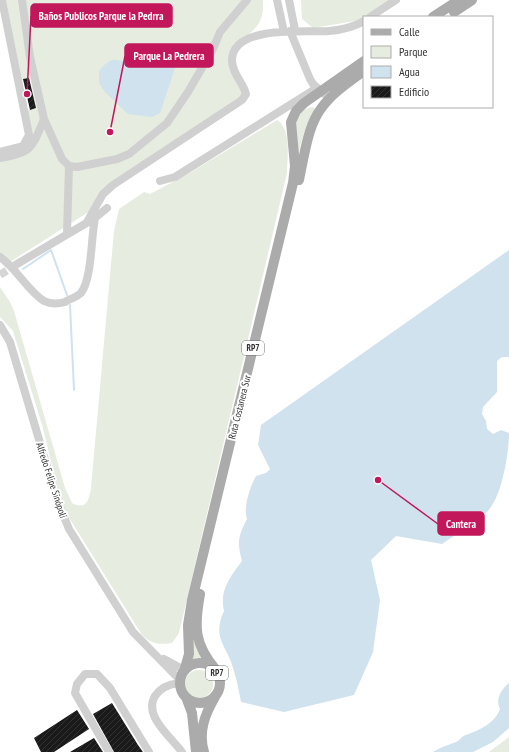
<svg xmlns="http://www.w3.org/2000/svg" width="509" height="752" font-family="'PT Sans Narrow',sans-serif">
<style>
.green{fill:#e6ecdf}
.water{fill:#cfe2ee}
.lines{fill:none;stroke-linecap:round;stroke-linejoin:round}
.stream{stroke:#cfe2ee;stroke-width:2}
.building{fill:url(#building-hatch)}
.minor-tunnel{stroke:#d6d6d6;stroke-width:8;stroke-dasharray:8 4;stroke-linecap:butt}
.minor{stroke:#d0d0d0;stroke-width:8}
.major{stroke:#ababab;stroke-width:10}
.labels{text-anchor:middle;stroke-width:4;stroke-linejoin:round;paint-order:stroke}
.shield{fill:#fff;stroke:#707070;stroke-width:1}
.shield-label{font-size:9px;font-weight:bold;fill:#333}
.street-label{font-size:10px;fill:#333;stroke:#fff}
.leader{fill:none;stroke:#c2185b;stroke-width:1.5}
.callout-dot{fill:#c2185b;stroke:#fff;stroke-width:1.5}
.callout{fill:#c2185b;stroke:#c2185b;stroke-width:1.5}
.callout-label{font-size:11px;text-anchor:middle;font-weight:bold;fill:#fff}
</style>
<defs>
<pattern id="building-hatch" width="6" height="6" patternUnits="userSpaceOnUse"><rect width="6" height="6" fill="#1a1a1a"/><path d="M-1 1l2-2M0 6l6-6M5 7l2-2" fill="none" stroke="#333"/></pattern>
</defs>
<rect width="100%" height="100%" fill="#fff"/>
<path class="green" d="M 6,0 L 263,0 C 266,37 235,34 232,53 C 231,59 240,87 243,95 L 109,184 L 90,211 L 10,262 L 0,254 L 0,154 L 25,147 L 27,110 L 36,108 L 30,78 L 22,80 Z
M 301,0 L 391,0 L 366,16 L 355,21 L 313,28 L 302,19 Z
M 313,107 L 316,110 C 299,132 297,164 294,190 L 192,615 L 194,641 L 203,659 L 196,658 L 188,662 L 191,650 L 190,618 L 293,186 C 294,178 296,169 296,161 C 297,139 282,114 313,107 Z
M 277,120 C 292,129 287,158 287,173 L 179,633 L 172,643 C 159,645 152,644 142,635 L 68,516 L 59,495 L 43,428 L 13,331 L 0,317 L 0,287 L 10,302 L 14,311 L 65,488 L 72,503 C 87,511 89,499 91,488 L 114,231 L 119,209 L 144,192 L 150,194 L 188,174 Z
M185 684a14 14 0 1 1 28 0a14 14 0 1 1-28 0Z
M 509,737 L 509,752 L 489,752 Z"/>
<path class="water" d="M 166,50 L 174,60 L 175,68 L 160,113 L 152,117 L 128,114 L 105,92 L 99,83 L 99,71 C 116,51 116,65 132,60 C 144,58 155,54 166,50 Z
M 509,250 L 509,357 L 502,357 L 497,361 L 497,392 L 483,407 L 482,414 L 486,421 L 487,429 L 493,434 L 501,430 L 509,433 C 509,453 502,497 487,512 C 475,524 456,534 442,544 L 396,536 L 371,560 L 380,600 L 373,652 L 354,695 L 284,712 L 241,702 C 239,691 237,681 234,671 C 228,646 211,639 224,611 C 219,591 230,577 242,561 C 237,543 238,536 247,519 C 243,507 250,487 256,476 L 266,473 L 270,469 L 258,445 L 261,425 Z
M 509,683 L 509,728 L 493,742 L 473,752 L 433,752 C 441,747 448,745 456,742 C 460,740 462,736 466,735 C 480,730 495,723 500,709 C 495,699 501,690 509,683 Z"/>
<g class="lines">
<path class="stream" d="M 23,269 L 51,250 L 67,295
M 70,305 L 74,390"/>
</g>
<path class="building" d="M 29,78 L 36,108 L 30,110 L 23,79 Z
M 112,703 L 138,745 L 143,752 L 114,752 L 93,714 Z
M 77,710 L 89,729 L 54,752 L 41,752 L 34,738 Z
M 94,738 L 103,752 L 70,752 Z"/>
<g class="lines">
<path class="minor-tunnel" d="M 0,275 L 17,264"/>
<path class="minor" d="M 22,0 L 30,57 L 44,119 L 62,159 L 69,166 L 77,167 L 117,159 L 129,154 L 167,123 L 188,92 L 213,49 L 220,32 L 247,0
M 277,0 L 284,32
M 289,0 L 295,30
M 370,17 L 396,0
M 290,31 L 310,79 L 313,84 L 329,98
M 0,152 L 23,146 L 29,135 L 2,0
M 0,158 C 32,153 32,148 44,119
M 160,181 L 175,177 L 317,88
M 87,222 L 103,194 L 113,185 L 242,100 L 246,94 C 243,82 232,74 232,60 C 233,24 307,33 329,31 C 341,30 354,27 364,21
M 67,233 L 69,166
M 0,257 C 17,269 28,291 44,301 C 50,304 58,304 65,302 C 70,299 77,297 81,293 C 92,279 91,237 95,218
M 17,264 L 95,218 L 107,208
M 0,325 L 10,342 L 57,500 L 69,529 L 133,632 L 180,680
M 164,659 L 184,670
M 179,683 C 170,684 161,687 155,696 C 143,716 171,737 182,752
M 109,752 L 75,693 L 77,684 L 85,674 L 97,674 L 110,688 L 149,752"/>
<path class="major" d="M 454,12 L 472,0
M 433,17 L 459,0
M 299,180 C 311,120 311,107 364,71
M 200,594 C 194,627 194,644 216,670
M180 683a20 20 0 1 1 40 0a20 20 0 1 1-40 0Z
M 185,668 L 189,654 L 188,625 L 192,600 L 293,183 L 295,166 L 291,122 L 296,111 L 304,103 L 364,61
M 186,697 L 192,713 L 196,752
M 204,752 C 198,732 205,714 215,697"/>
</g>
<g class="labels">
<g class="shield">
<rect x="242" y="341" width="22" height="14" rx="3"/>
<rect x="206" y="666" width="22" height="14" rx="3"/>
</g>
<g class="shield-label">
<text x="253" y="351">RP7</text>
<text x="217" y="676">RP7</text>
</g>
<g class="street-label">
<text transform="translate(239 407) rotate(-76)" y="4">Ruta Costanera Sur</text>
<text transform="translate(52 480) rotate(72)" y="4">Alfredo Felipe Sinópoli</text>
</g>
</g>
<path class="leader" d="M27 94L31 16M110 132L125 56M378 480L438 524"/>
<g class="callout-dot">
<circle cx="27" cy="94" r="4"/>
<circle cx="110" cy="132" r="4"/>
<circle cx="378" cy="480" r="4"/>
</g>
<g class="callout">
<rect x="31" y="4" width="141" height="23" rx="4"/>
<rect x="125" y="44" width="88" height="23" rx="4"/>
<rect x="438" y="512" width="46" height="23" rx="4"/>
</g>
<g class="callout-label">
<text x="101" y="20">Baños Publicos Parque la Pedrra</text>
<text x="169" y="60">Parque La Pedrera</text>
<text x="461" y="528">Cantera</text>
</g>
<rect x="363" y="16" width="130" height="92" fill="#ffffff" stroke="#adadad"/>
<rect x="371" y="29" width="20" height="6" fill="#ababab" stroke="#adadad"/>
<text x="399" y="36" font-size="12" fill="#333333">Calle</text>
<rect x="371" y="46" width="20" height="12" fill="#e6ecdf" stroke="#adadad"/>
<text x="399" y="56" font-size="12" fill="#333333">Parque</text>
<rect x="371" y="66" width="20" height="12" fill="#cfe2ee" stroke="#adadad"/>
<text x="399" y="76" font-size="12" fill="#333333">Agua</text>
<rect x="371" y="86" width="20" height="12" fill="url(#building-hatch)" stroke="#adadad"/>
<text x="399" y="96" font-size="12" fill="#333333">Edificio</text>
</svg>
